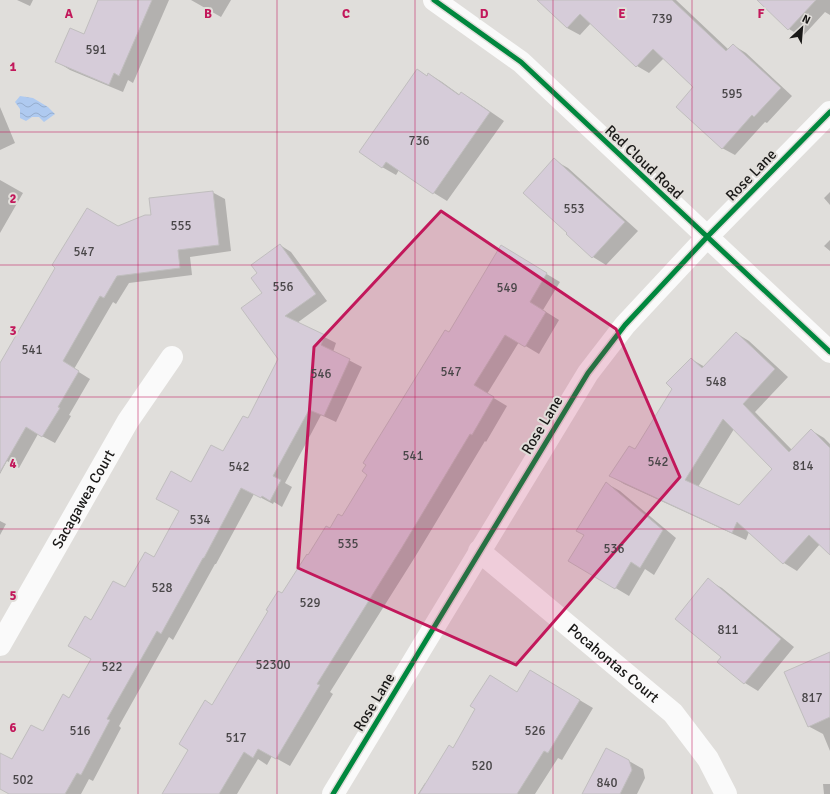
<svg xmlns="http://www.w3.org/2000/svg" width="830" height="794" font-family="Signika,sans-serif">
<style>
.water{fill:url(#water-waves)}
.shadow{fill:#0003;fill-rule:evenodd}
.building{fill:#d6ccd9;stroke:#c0bebe;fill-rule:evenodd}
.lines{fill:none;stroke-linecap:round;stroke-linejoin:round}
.street{stroke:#fafafa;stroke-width:22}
.cycleway-casing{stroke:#e1deda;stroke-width:8}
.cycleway{stroke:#00873e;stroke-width:5}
.marked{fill:#c2185b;fill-opacity:0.2;stroke:#c2185b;stroke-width:3;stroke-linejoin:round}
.grid{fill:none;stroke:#c2185b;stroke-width:1;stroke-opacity:0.55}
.labels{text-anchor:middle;stroke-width:4;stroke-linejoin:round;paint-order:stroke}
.number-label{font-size:13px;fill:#494648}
.street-label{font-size:15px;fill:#1a1918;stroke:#e1deda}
.grid-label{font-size:13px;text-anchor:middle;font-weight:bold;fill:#c2185b;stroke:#e1deda;stroke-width:4;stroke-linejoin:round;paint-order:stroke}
</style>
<defs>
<pattern id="water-waves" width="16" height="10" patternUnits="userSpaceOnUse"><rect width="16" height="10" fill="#afcaf0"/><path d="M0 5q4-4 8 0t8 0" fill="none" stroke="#96adcd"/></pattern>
</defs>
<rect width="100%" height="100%" fill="#e0dedb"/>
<path class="water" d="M 20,96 L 33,98 L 48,107 L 55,114 L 44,122 L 39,117 L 32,117 L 26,121 L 20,118 L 20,109 L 15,102 Z"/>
<path class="shadow" d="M 17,0 L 33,0 L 30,6 Z
M 99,0 L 169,0 L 133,83 L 128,80 L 123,92 L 70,70 L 57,62 L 85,35 Z
M 191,0 L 231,0 L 221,17 Z
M 546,0 L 676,0 L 729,50 L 733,45 L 746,53 L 792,96 L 767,123 L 765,122 L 735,155 L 722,148 L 695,87 L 664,58 L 649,73 L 637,66 L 591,23 L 580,35 L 567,28 L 542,4 Z
M 768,0 L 830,0 L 830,15 L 825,12 L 802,37 L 789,29 Z
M 418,70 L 427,76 L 429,74 L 442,82 L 460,95 L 461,93 L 475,101 L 504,121 L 447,201 L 434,193 L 399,170 L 396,175 L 382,167 Z
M 0,107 L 15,143 L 0,150 Z
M 554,160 L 568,168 L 638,231 L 606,265 L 593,257 L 568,234 Z
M 0,180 L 23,193 L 0,233 Z
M 212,192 L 225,199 L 231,251 L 190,257 L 192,275 L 129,283 L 116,304 L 113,302 L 74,369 L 90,379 L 69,415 L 71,416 L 55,443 L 38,434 L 19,468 L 7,461 L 0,474 L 0,365 L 118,227 L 152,215 Z
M 830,192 L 830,205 L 824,198 Z
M 830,240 L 830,251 L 824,246 Z
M 280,245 L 291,252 L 327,301 L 297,323 L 336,343 L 333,352 L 362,367 L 336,422 L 321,415 L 285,483 L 292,487 L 282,507 L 274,502 L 273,504 L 254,494 L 216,564 L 215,564 L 173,640 L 169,637 L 119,726 L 121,728 L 93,781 L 89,779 L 81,794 L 11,794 L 0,788 L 0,770 L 12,761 L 43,732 L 70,699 L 92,658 L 92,621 L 125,589 L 155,558 L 180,511 L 192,483 L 224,453 L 248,420 L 280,359 L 263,293 Z
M 515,255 L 560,282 L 543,310 L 559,320 L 539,354 L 519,342 L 487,394 L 507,406 L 486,442 L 485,441 L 415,557 L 330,692 L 333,694 L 290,766 L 272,756 L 267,765 L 258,759 L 237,794 L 163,794 L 190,750 L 212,706 L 283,594 L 330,530 L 343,518 L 450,333 Z
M 736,333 L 749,341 L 788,377 L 755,412 L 792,450 L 811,430 L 824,438 L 830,444 L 830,554 L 820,544 L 797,571 L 784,563 L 749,532 L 746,540 L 624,484 L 611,476 L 636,451 L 691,359 L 705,367 ZM 734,429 L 774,469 L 739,506 L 698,487 Z
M 606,483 L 620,491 L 676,538 L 654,575 L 645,569 L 629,596 L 570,561 L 585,535 Z
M 0,521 L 6,524 L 0,535 Z
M 708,580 L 722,588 L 794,647 L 758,691 L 745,683 L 722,657 Z
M 830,655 L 830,751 L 823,734 L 808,726 Z
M 544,679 L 593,708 L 562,760 L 558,758 L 535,794 L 418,794 L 425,783 L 427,783 L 453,749 L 517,693 Z
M 629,761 L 643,769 L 645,778 L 637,794 L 584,794 Z
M 823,784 L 830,784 L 830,794 L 824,794 Z"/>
<path class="building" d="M 98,0 L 152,0 L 119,76 L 114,73 L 109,85 L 55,62 L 70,28 L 84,34 Z
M 537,0 L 672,0 L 726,51 L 733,44 L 781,88 L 754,117 L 752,115 L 722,149 L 676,107 L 693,87 L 653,49 L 636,67 L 580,14 L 567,28 Z
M 757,0 L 816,0 L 788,30 Z
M 417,69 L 427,76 L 428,73 L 459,95 L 461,92 L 490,112 L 433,194 L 386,162 L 382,168 L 359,152 Z
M 554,158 L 625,222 L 592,258 L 566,234 L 567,233 L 523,193 Z
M 213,191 L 219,245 L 178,250 L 180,268 L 117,276 L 104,298 L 100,296 L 63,361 L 79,371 L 58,407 L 60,408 L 42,437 L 26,427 L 0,472 L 0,363 L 55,268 L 52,265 L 87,208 L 118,226 L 145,215 L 151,215 L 149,198 Z
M 280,244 L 316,294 L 285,316 L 325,335 L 321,345 L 350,359 L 324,416 L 309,410 L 273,476 L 281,480 L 270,501 L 262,496 L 261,498 L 241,488 L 204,558 L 203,558 L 161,634 L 157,631 L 107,719 L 110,720 L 81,775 L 77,773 L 65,794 L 9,794 L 0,789 L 0,753 L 12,759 L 31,725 L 43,731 L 63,694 L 69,698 L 91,659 L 68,646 L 85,616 L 91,620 L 113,581 L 125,587 L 145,552 L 154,557 L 179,511 L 156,499 L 171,471 L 191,482 L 211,445 L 223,451 L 243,416 L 248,418 L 278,359 L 241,308 L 262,293 L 251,278 L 257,273 L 251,265 Z
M 501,245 L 547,273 L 530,302 L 546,312 L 525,347 L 505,335 L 474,385 L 494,397 L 472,435 L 470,434 L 401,549 L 317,684 L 320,685 L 276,759 L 258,749 L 253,758 L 244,752 L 219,794 L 162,794 L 188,750 L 179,744 L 205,700 L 212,705 L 268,611 L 266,610 L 278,591 L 282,593 L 307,554 L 308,555 L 326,526 L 330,528 L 338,514 L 342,516 L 367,475 L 362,471 L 366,465 L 363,463 L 445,330 L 449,332 Z
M 736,332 L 775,369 L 743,404 L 789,452 L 811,429 L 830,448 L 830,555 L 809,535 L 783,564 L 737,522 L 732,533 L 609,476 L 629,446 L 635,449 L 672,389 L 666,383 L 691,358 L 702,368 ZM 723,419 L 772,469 L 739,505 L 685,480 Z
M 606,482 L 663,530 L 640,568 L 631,562 L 615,589 L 568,561 L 584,535 L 576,531 Z
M 708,578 L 781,639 L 744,684 L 717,662 L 721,657 L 675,619 Z
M 830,652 L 830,717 L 808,727 L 784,672 Z
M 530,670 L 580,700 L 548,753 L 544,751 L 517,794 L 419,794 L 449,745 L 453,748 L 475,709 L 470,706 L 490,675 L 517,692 Z
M 606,748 L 629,760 L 632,770 L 620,794 L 582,794 Z"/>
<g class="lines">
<g class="street">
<path d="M 434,0 L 521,62 L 830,352"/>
<path id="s1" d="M 479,551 L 673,713 L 708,759 L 726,794"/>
<path id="s2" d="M 0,645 L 128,421 L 172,357"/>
<path d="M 333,794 L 588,373 L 625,325 L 707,237 L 830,112"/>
</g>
<defs>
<path id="cycleway" d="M 434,0 L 521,62 L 830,352
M 333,794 L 588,373 L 625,325 L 707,237 L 830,112"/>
</defs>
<use href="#cycleway" class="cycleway-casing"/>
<use href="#cycleway" class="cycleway"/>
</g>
<path class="marked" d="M 441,211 L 616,329 L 680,477 L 516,665 L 298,568 L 314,347 Z"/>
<path class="grid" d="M 138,0 L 138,794M 277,0 L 277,794M 415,0 L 415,794M 553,0 L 553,794M 692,0 L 692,794M 0,132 L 830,132M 0,265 L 830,265M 0,397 L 830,397M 0,529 L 830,529M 0,662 L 830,662"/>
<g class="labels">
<g class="number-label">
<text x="662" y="23">739</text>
<text x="96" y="54">591</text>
<text x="732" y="98">595</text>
<text x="419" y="145">736</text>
<text x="574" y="213">553</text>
<text x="181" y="230">555</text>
<text x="84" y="256">547</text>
<text x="283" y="291">556</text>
<text x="507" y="292">549</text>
<text x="32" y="354">541</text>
<text x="451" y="376">547</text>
<text x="321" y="378">546</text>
<text x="716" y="386">548</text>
<text x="413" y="460">541</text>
<text x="658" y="466">542</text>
<text x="803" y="470">814</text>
<text x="239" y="471">542</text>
<text x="200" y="524">534</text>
<text x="348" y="548">535</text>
<text x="614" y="553">536</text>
<text x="162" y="592">528</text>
<text x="310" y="607">529</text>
<text x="728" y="634">811</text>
<text x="273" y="669">52300</text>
<text x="112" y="671">522</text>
<text x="812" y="702">817</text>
<text x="80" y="735">516</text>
<text x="535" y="735">526</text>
<text x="236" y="742">517</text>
<text x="482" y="770">520</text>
<text x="23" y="784">502</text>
<text x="607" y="787">840</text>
</g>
<g class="street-label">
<text transform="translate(644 162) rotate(43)" y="5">Red Cloud Road</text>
<text transform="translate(751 175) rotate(-46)" y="5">Rose Lane</text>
<text transform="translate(542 425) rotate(-59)" y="5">Rose Lane</text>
<text dy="5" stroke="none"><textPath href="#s2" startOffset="168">Sacagawea Court</textPath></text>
<text dy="5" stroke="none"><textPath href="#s1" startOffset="175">Pocahontas Court</textPath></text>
<text transform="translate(374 702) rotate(-59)" y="5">Rose Lane</text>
</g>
</g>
<g class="grid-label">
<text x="69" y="18">A</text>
<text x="208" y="18">B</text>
<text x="346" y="18">C</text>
<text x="484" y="18">D</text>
<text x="622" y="18">E</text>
<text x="761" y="18">F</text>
<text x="13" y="71">1</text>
<text x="13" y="203">2</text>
<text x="13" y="335">3</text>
<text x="13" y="468">4</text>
<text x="13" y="600">5</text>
<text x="13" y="732">6</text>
</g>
<g transform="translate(802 28) rotate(26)" stroke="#e1deda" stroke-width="3" paint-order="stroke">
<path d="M0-3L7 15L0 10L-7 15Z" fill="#1a1918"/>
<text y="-6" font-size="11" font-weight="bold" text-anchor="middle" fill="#1a1918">N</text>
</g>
</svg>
